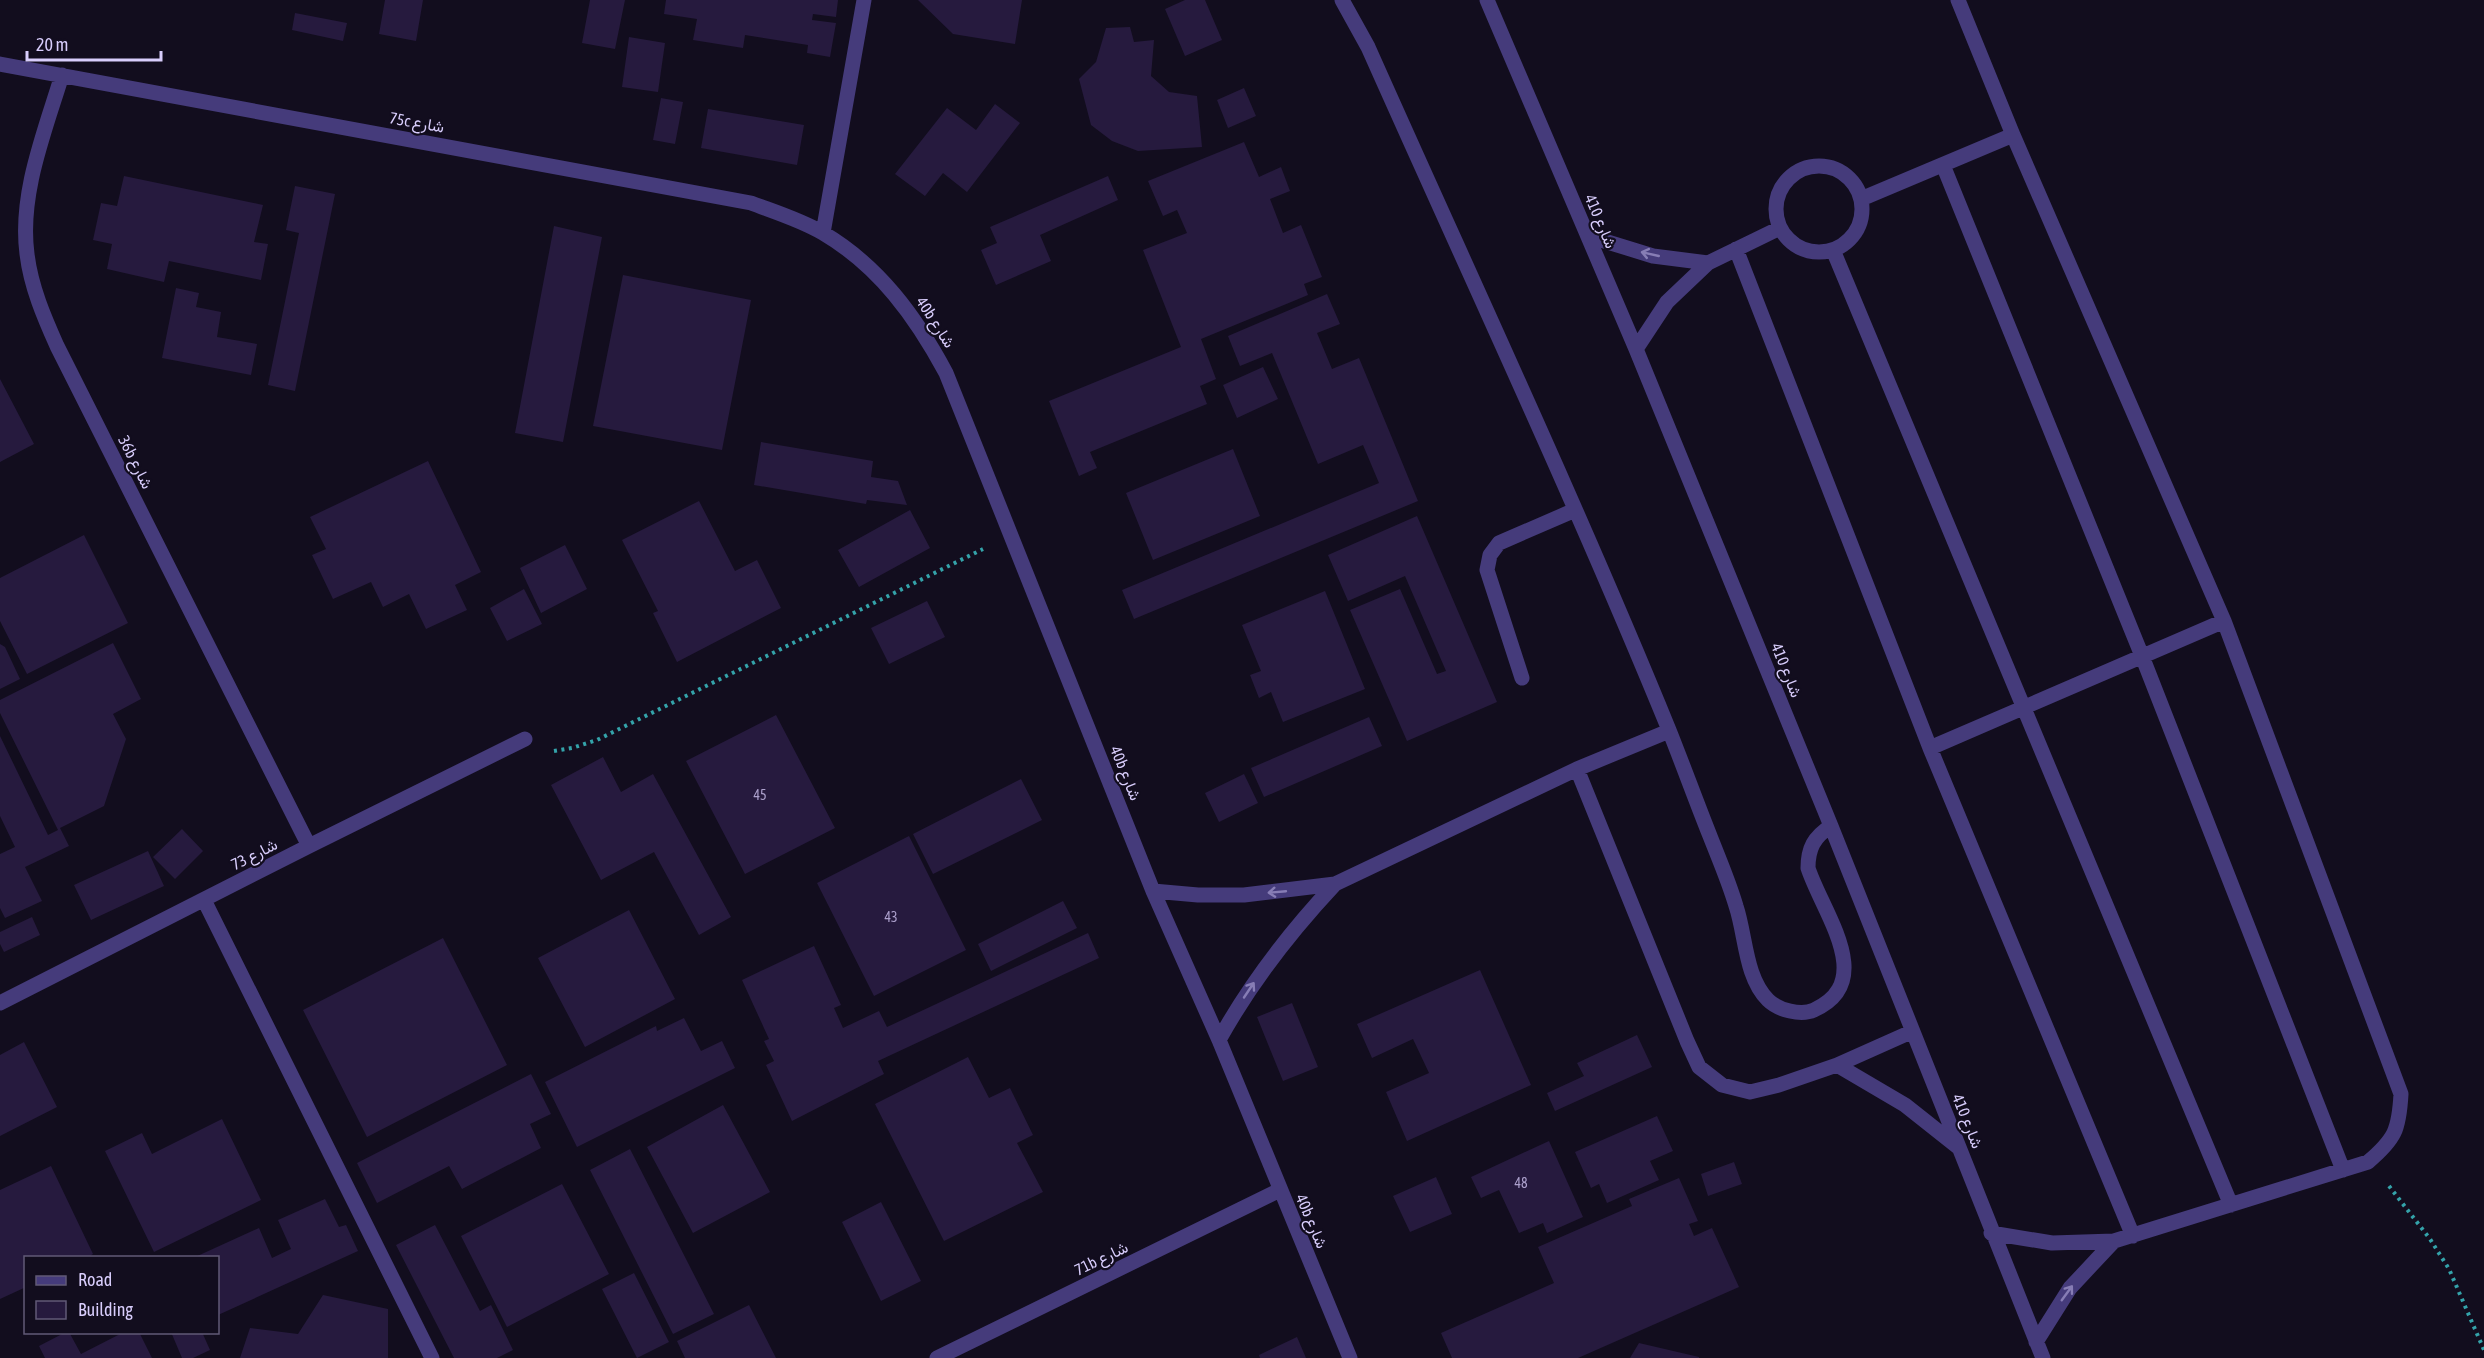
<svg xmlns="http://www.w3.org/2000/svg" width="2484" height="1358" font-family="'Asap Condensed',Vazirmatn,sans-serif">
<style>
.building{fill:#261a3e}
.lines{fill:none;stroke-linecap:round;stroke-linejoin:round}
.path{stroke:#34a3aa;stroke-width:4;stroke-dasharray:3 4.5;stroke-linecap:butt}
.minor{stroke:#453b7b;stroke-width:15}
.oneway{stroke:#877db5}
.labels{text-anchor:middle;stroke-width:4.5;stroke-linejoin:round;paint-order:stroke}
.number-label{font-size:14px;fill:#aca0cc}
.street-label{font-size:16px;fill:#d8cdfc;stroke:#120d1e}
</style>
<rect width="100%" height="100%" fill="#120d1e"/>
<path class="building" d="M 385,0 L 423,0 L 416,41 L 379,34 Z
M 590,0 L 625,0 L 615,49 L 582,43 Z
M 666,0 L 838,0 L 836,17 L 813,14 L 812,20 L 836,23 L 830,57 L 807,53 L 808,45 L 745,35 L 743,48 L 693,40 L 697,19 L 664,14 Z
M 918,0 L 1022,0 L 1015,44 L 953,34 Z
M 1185,0 L 1205,0 L 1222,40 L 1185,56 L 1165,9 Z
M 295,13 L 347,23 L 343,41 L 292,30 Z
M 1130,27 L 1134,42 L 1154,40 L 1151,76 L 1169,92 L 1197,96 L 1202,147 L 1138,151 L 1112,141 L 1091,125 L 1079,79 L 1096,62 L 1106,28 Z
M 629,37 L 665,43 L 658,92 L 622,87 Z
M 1244,88 L 1256,116 L 1228,128 L 1217,100 Z
M 661,98 L 683,102 L 675,144 L 653,140 Z
M 995,104 L 1020,123 L 967,192 L 943,173 L 925,196 L 895,174 L 947,108 L 976,130 Z
M 708,109 L 804,125 L 797,165 L 701,148 Z
M 1244,142 L 1259,177 L 1281,167 L 1290,191 L 1270,199 L 1283,233 L 1301,225 L 1322,277 L 1304,284 L 1308,295 L 1201,339 L 1216,379 L 1200,386 L 1207,404 L 1090,452 L 1097,468 L 1079,476 L 1049,401 L 1181,347 L 1143,250 L 1187,233 L 1177,210 L 1163,216 L 1148,181 Z
M 124,176 L 263,205 L 254,242 L 268,244 L 261,280 L 169,261 L 164,282 L 107,269 L 112,244 L 93,240 L 101,203 L 117,206 Z
M 1108,176 L 1118,200 L 1040,235 L 1051,261 L 996,285 L 981,250 L 997,243 L 990,227 Z
M 295,186 L 335,194 L 295,391 L 268,385 L 299,233 L 286,230 Z
M 554,226 L 602,237 L 563,442 L 515,433 Z
M 623,275 L 751,300 L 722,450 L 593,426 Z
M 176,288 L 199,293 L 196,307 L 221,312 L 217,337 L 257,344 L 251,375 L 162,358 Z
M 1327,294 L 1340,324 L 1317,333 L 1332,369 L 1359,358 L 1418,501 L 1134,619 L 1122,590 L 1379,483 L 1363,445 L 1318,464 L 1272,353 L 1240,366 L 1228,336 Z
M 1263,367 L 1278,399 L 1237,418 L 1223,385 Z
M 0,379 L 34,444 L 0,462 Z
M 761,442 L 873,461 L 871,477 L 898,481 L 907,505 L 867,500 L 866,504 L 754,485 Z
M 1233,449 L 1260,516 L 1153,560 L 1126,493 Z
M 428,461 L 481,572 L 455,585 L 467,610 L 426,629 L 409,594 L 383,607 L 371,582 L 333,599 L 312,555 L 326,549 L 310,517 Z
M 699,501 L 735,571 L 757,560 L 781,608 L 677,662 L 653,613 L 658,611 L 622,540 Z
M 910,510 L 930,548 L 859,587 L 838,550 Z
M 1417,516 L 1497,702 L 1407,741 L 1350,610 L 1400,589 L 1437,674 L 1446,671 L 1405,576 L 1348,601 L 1328,555 Z
M 84,535 L 128,623 L 27,674 L 0,621 L 0,578 Z
M 565,545 L 587,589 L 541,613 L 520,568 Z
M 524,589 L 542,624 L 507,641 L 490,608 Z
M 1325,591 L 1365,689 L 1283,722 L 1271,692 L 1259,698 L 1250,675 L 1261,671 L 1242,625 Z
M 927,601 L 945,637 L 889,664 L 871,628 Z
M 113,643 L 141,699 L 113,714 L 126,739 L 104,806 L 60,828 L 69,846 L 25,867 L 42,901 L 5,918 L 0,908 L 0,854 L 15,847 L 0,816 L 0,736 L 48,835 L 58,830 L 0,713 L 0,700 Z
M 0,644 L 5,647 L 20,679 L 0,689 Z
M 776,715 L 835,828 L 745,874 L 686,761 Z
M 1369,717 L 1382,746 L 1264,797 L 1251,768 Z
M 603,757 L 621,792 L 653,774 L 731,917 L 699,935 L 654,852 L 601,880 L 551,785 Z
M 1244,774 L 1258,803 L 1219,822 L 1205,793 Z
M 1021,779 L 1042,820 L 933,874 L 913,834 Z
M 182,829 L 203,851 L 175,879 L 153,857 Z
M 909,836 L 966,950 L 874,996 L 817,883 Z
M 148,851 L 164,886 L 91,920 L 74,885 Z
M 1063,901 L 1077,928 L 991,971 L 978,944 Z
M 629,910 L 675,999 L 585,1047 L 538,958 Z
M 32,917 L 40,935 L 4,952 L 0,944 L 0,932 Z
M 1088,933 L 1099,958 L 878,1061 L 884,1074 L 792,1121 L 766,1065 L 774,1061 L 764,1041 L 769,1039 L 742,980 L 814,946 L 841,1005 L 834,1008 L 843,1028 L 879,1011 L 887,1027 Z
M 443,938 L 507,1065 L 367,1137 L 303,1010 Z
M 1480,970 L 1531,1085 L 1407,1141 L 1386,1092 L 1429,1073 L 1413,1039 L 1372,1058 L 1357,1024 Z
M 1292,1003 L 1318,1067 L 1283,1081 L 1257,1017 Z
M 684,1018 L 701,1051 L 722,1041 L 735,1068 L 577,1147 L 545,1082 L 656,1026 L 657,1031 Z
M 1637,1035 L 1652,1067 L 1555,1111 L 1547,1093 L 1584,1076 L 1577,1063 Z
M 24,1042 L 57,1107 L 0,1136 L 0,1055 Z
M 968,1057 L 989,1098 L 1010,1088 L 1033,1135 L 1017,1143 L 1043,1192 L 944,1241 L 875,1104 Z
M 531,1074 L 551,1114 L 530,1124 L 541,1148 L 462,1189 L 449,1166 L 377,1203 L 357,1163 Z
M 723,1105 L 770,1192 L 693,1233 L 647,1147 Z
M 1657,1116 L 1673,1151 L 1650,1161 L 1659,1180 L 1607,1203 L 1599,1184 L 1591,1188 L 1575,1152 Z
M 222,1119 L 261,1200 L 154,1252 L 105,1151 L 142,1133 L 152,1154 Z
M 1549,1141 L 1583,1217 L 1547,1233 L 1543,1223 L 1519,1233 L 1499,1190 L 1481,1198 L 1471,1177 Z
M 630,1149 L 714,1314 L 673,1334 L 590,1170 Z
M 1734,1162 L 1742,1184 L 1708,1196 L 1701,1174 Z
M 51,1166 L 93,1254 L 87,1258 L 26,1258 L 26,1287 L 0,1299 L 0,1190 Z
M 1436,1177 L 1452,1214 L 1410,1232 L 1393,1196 Z
M 1679,1178 L 1698,1221 L 1689,1224 L 1694,1236 L 1712,1228 L 1739,1287 L 1578,1358 L 1452,1358 L 1441,1333 L 1554,1283 L 1538,1247 L 1632,1206 L 1629,1199 Z
M 562,1184 L 609,1274 L 507,1327 L 461,1236 Z
M 325,1199 L 339,1227 L 346,1225 L 358,1251 L 218,1315 L 218,1258 L 193,1258 L 259,1228 L 272,1258 L 291,1249 L 278,1220 Z
M 881,1202 L 921,1281 L 881,1301 L 842,1222 Z
M 435,1225 L 480,1311 L 491,1305 L 513,1350 L 497,1358 L 454,1358 L 396,1245 Z
M 634,1273 L 669,1342 L 637,1358 L 602,1289 Z
M 323,1295 L 388,1309 L 388,1358 L 240,1358 L 250,1328 L 298,1334 Z
M 749,1305 L 776,1358 L 685,1358 L 677,1341 Z
M 66,1332 L 69,1332 L 81,1354 L 124,1332 L 139,1332 L 152,1358 L 45,1358 L 39,1346 Z
M 171,1332 L 202,1332 L 210,1350 L 193,1358 L 182,1358 Z
M 1297,1337 L 1306,1358 L 1260,1358 L 1259,1355 Z
M 1639,1343 L 1699,1357 L 1699,1358 L 1630,1358 Z"/>
<g class="lines">
<path class="path" d="M 554,751 L 572,748 L 597,740 L 983,549
M 2389,1186 L 2430,1239 L 2449,1269 L 2484,1350"/>
<path class="minor" d="M 1342,0 L 1368,47 C 1469,274 1575,500 1669,730 C 1683,765 1696,801 1710,836 C 1719,859 1729,882 1736,906 C 1746,936 1745,977 1768,1000 C 1778,1010 1801,1016 1814,1010 C 1878,981 1822,912 1808,868 C 1808,848 1814,837 1831,826
M 1487,0 L 1636,349 L 1831,826 L 2043,1358
M 1958,0 L 2013,135 L 2224,621 L 2401,1094 C 2399,1130 2395,1139 2368,1162 L 2114,1241 L 2052,1243 L 1991,1233
M 0,64 L 751,203 C 775,212 801,220 823,233 C 879,266 916,317 946,373 L 1153,891 L 1219,1040 L 1350,1358
M 62,75 C 45,131 19,194 27,254 C 31,287 44,317 57,346 L 309,846
M 1943,165 L 2142,656 L 2343,1170
M1776 209a43 43 0 1 1 86 0a43 43 0 1 1-86 0Z
M 1861,199 L 2013,135
M 823,233 L 864,0
M 1588,236 L 1653,256 L 1708,263
M 1736,249 L 1930,748 L 2133,1236
M 1833,250 L 2231,1205
M 1636,349 L 1667,302 L 1708,263 L 1780,228
M 1522,678 L 1487,570 L 1490,555 L 1499,543 L 1575,510
M 1930,748 L 2224,621
M 1577,769 L 1687,1041 L 1699,1067 L 1722,1085 L 1750,1092 L 1779,1085 L 1837,1065 L 1911,1032
M 1153,891 L 1198,895 L 1244,895 L 1335,884 L 1577,769 L 1669,731
M 204,900 L 432,1358
M 0,1003 L 309,846 L 525,739
M 1219,1040 C 1251,982 1290,932 1335,884
M 1837,1065 L 1905,1105 L 1958,1147
M 2036,1342 L 2070,1288 L 2114,1241
M 937,1358 L 1280,1190"/>
</g>
<defs><path id="oneway-shaft" d="M-6 0H5M1.5-3L5.5 0L1.5 3" fill="none" stroke-width="1.6" stroke-linecap="round" stroke-linejoin="round" transform="scale(1.5)"/></defs>
<g class="oneway">
<use href="#oneway-shaft" transform="translate(1650 254) rotate(-167)"/>
<use href="#oneway-shaft" transform="translate(1277 892) rotate(175)"/>
<use href="#oneway-shaft" transform="translate(1249 990) rotate(-56)"/>
<use href="#oneway-shaft" transform="translate(2067 1293) rotate(-54)"/>
</g>
<g class="labels">
<g class="number-label">
<text x="760" y="800">45</text>
<text x="891" y="922">43</text>
<text x="1521" y="1188">48</text>
</g>
<g class="street-label">
<text transform="translate(417 122) rotate(10)" y="6">75c شارع</text>
<text transform="translate(1601 221) rotate(67)" y="6">شارع 410</text>
<text transform="translate(936 322) rotate(57)" y="6">40b شارع</text>
<text transform="translate(136 462) rotate(63)" y="6">36b شارع</text>
<text transform="translate(1787 670) rotate(68)" y="6">شارع 410</text>
<text transform="translate(1126 773) rotate(68)" y="6">40b شارع</text>
<text transform="translate(254 854) rotate(-27)" y="6">شارع 73</text>
<text transform="translate(1968 1121) rotate(68)" y="6">شارع 410</text>
<text transform="translate(1312 1221) rotate(67)" y="6">40b شارع</text>
<text transform="translate(1101 1258) rotate(-26)" y="6">71b شارع</text>
</g>
</g>
<rect x="24" y="1256" width="195" height="78" fill="#120d1e" stroke="#615a77" stroke-width="1.5"/>
<rect x="36" y="1276" width="30" height="9" fill="#453b7b" stroke="#615a77" stroke-width="1.5"/>
<text x="78" y="1286" font-size="18" fill="#d8cdfc">Road</text>
<rect x="36" y="1301" width="30" height="18" fill="#261a3e" stroke="#615a77" stroke-width="1.5"/>
<text x="78" y="1316" font-size="18" fill="#d8cdfc">Building</text>
<path d="M27 51v9h134v-9" fill="none" stroke="#d8cdfc" stroke-width="3"/>
<text x="36" y="51" font-size="18" fill="#d8cdfc" stroke="#120d1e" stroke-width="4.5" paint-order="stroke">20 m</text>
</svg>
